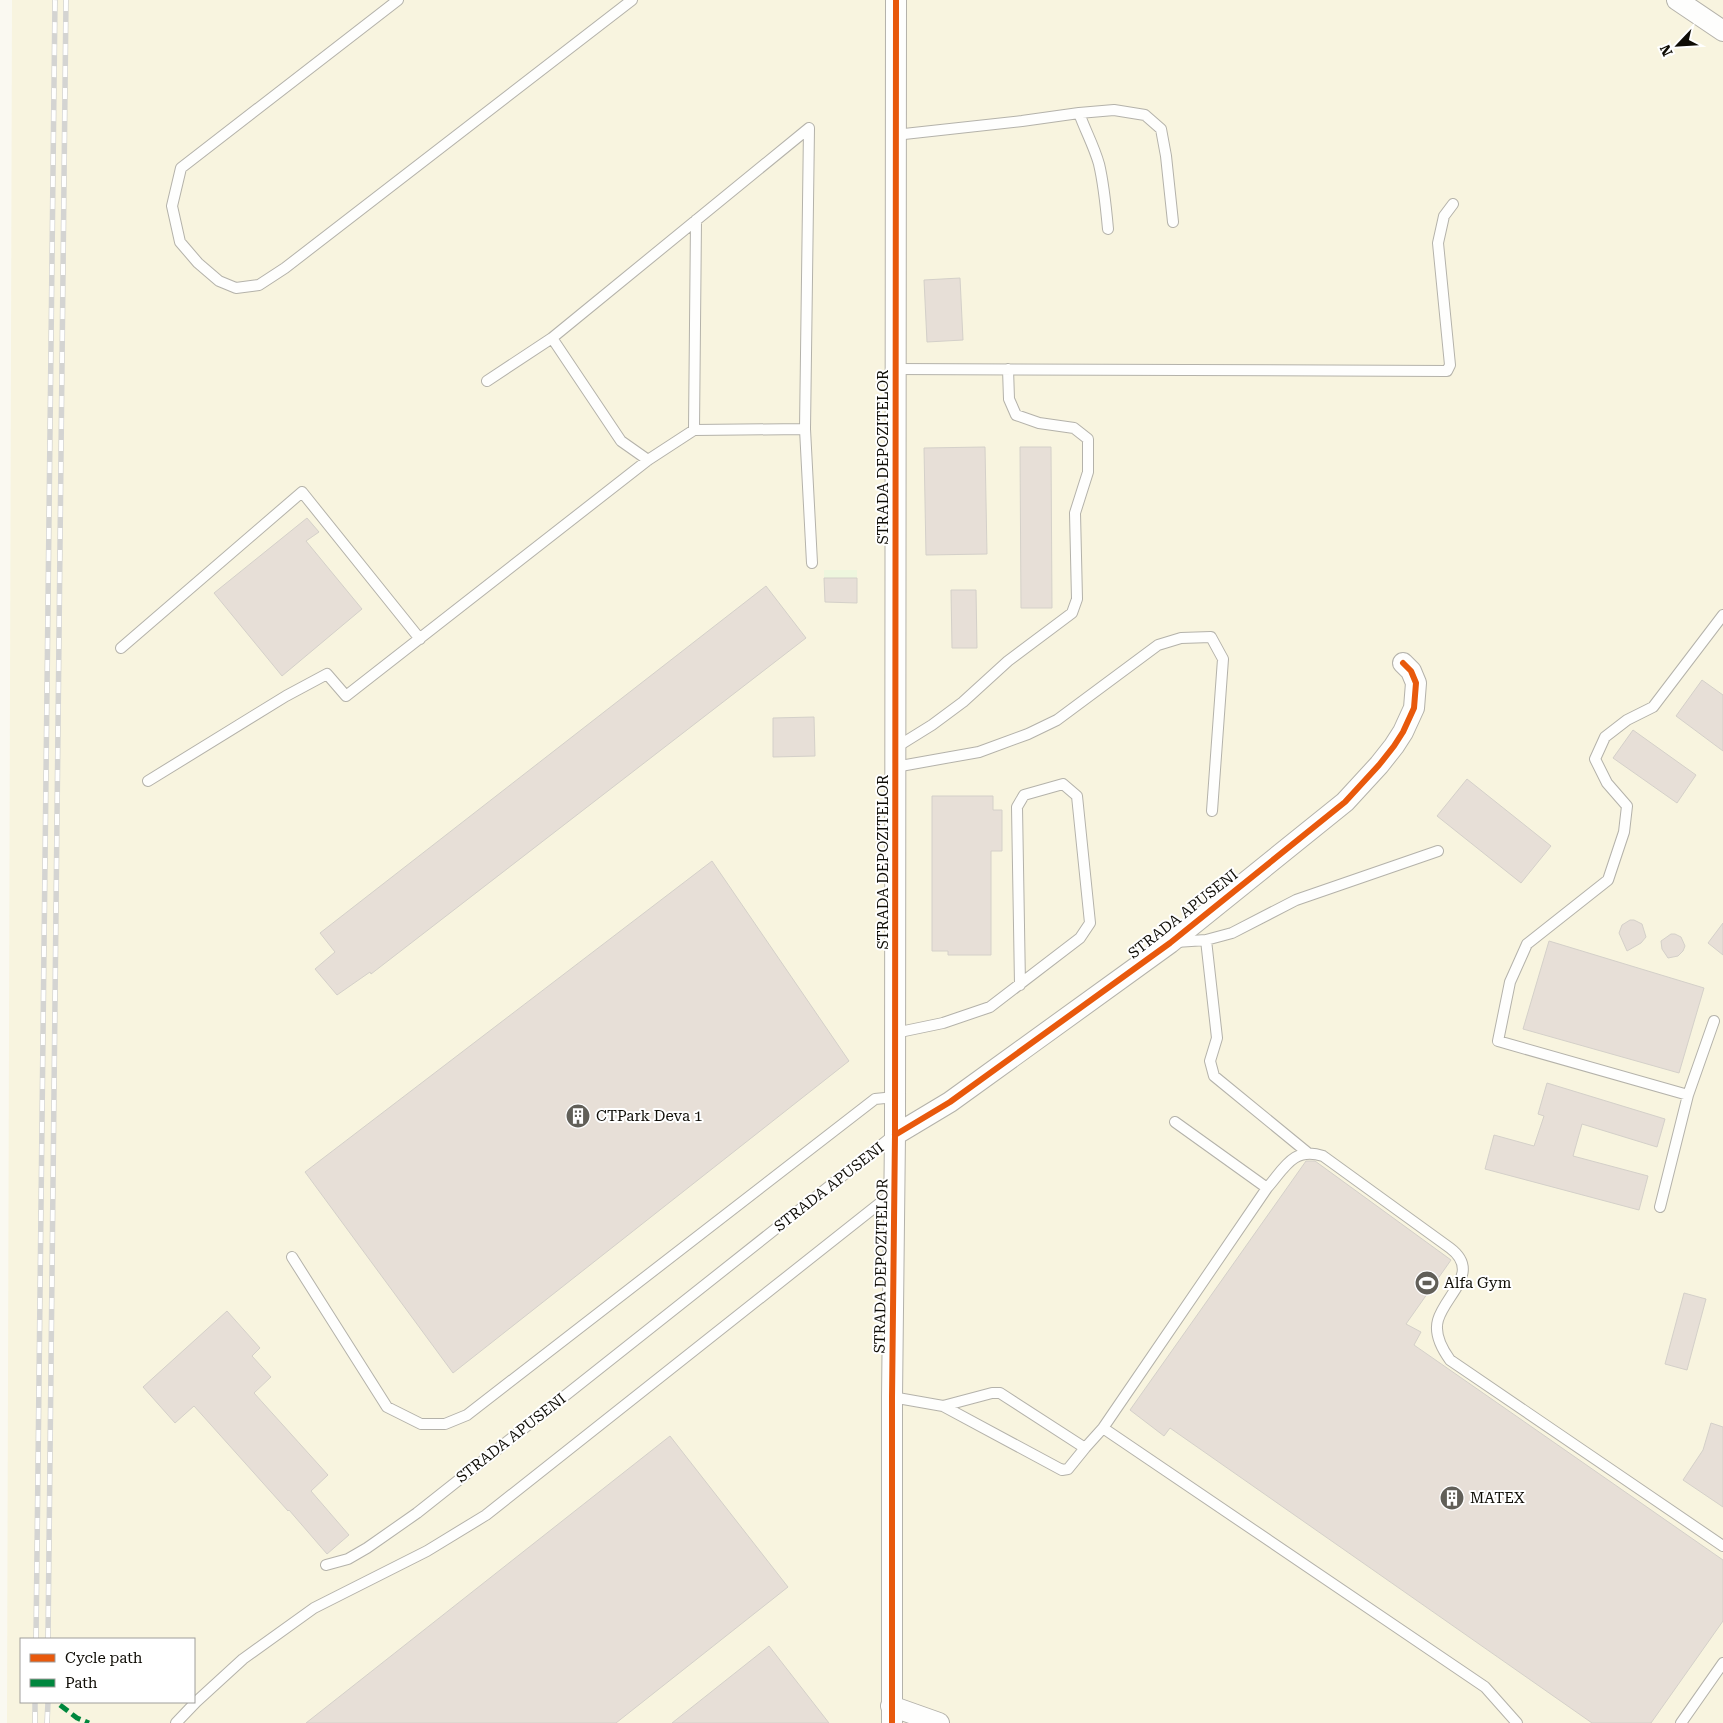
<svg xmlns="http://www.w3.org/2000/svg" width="1723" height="1723" font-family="'Roboto Serif',serif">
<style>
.built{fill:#f8f4df;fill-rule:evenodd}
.green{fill:#eef6de}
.building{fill:#e7dfd7;stroke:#d4d0c9}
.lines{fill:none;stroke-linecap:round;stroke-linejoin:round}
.lane-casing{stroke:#b4b2aa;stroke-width:12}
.street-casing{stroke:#b4b2aa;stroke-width:22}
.lane{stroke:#fefefd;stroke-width:10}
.street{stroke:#fefefd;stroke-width:20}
.rail-casing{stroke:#d4d4d2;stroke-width:5.5}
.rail{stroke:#fff;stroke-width:4;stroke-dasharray:11;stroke-linecap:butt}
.quiet{stroke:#00873e;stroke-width:5;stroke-dasharray:10 5;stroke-linecap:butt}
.cycleway-casing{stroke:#fff;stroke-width:9}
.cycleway{stroke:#e8590c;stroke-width:6}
.labels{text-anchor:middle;stroke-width:4;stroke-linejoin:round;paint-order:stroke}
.street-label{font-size:15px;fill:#0e0c05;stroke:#fff}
.poi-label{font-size:15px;fill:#0e0c05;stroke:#fff;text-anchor:start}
</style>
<rect width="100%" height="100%" fill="#faf9f1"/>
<path class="built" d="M 12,0 L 1723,0 L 1723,1723 L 7,1723 ZM 21,1639 L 194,1639 L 194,1702 L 21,1702 Z"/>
<path class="green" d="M 824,570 L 857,570 L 857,578 L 824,578 Z"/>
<path class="building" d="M 960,278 L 963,340 L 927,342 L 924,280 Z
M 985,447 L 987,554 L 926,555 L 924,448 Z
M 1020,447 L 1051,447 L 1052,608 L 1021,608 Z
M 307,518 L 319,532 L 306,541 L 362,609 L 282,676 L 214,593 Z
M 824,578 L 857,578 L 857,603 L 825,602 Z
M 766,586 L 806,638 L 371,974 L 370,972 L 337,995 L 315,969 L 335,952 L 320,933 Z
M 951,590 L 976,590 L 977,648 L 952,648 Z
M 1702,680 L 1723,695 L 1723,751 L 1676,716 Z
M 814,717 L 815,756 L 773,757 L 773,718 Z
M 1633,730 L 1696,775 L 1677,803 L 1613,758 Z
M 1467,779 L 1551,846 L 1521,883 L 1437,816 Z
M 932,796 L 993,796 L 993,810 L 1002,810 L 1002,851 L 991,851 L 991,955 L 948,955 L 948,951 L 932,951 Z
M 712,861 L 849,1061 L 453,1373 L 305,1172 Z
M 1630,920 L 1634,920 L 1642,924 L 1646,937 L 1641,943 L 1627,951 L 1619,933 L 1622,925 Z
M 1723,923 L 1723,955 L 1708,943 Z
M 1671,934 L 1675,934 L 1681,937 L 1685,946 L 1683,951 L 1678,956 L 1668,958 L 1662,949 L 1661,941 Z
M 1549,941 L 1704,988 L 1679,1073 L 1523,1029 Z
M 1547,1083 L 1665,1119 L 1657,1147 L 1582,1124 L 1573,1156 L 1648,1176 L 1639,1210 L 1485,1169 L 1494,1135 L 1534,1146 L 1544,1116 L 1538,1114 Z
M 1306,1161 L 1315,1161 L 1451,1260 L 1406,1324 L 1421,1332 L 1414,1345 L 1723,1560 L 1723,1621 L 1651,1723 L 1592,1723 L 1170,1428 L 1164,1436 L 1130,1410 Z
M 1684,1293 L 1706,1299 L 1687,1370 L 1665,1364 Z
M 227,1311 L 260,1348 L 252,1356 L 271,1377 L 254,1393 L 328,1475 L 311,1491 L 349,1535 L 327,1554 L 289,1510 L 288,1511 L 194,1406 L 175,1423 L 143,1387 Z
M 1711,1423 L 1723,1427 L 1723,1507 L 1683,1480 L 1703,1450 Z
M 670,1436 L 788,1587 L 616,1723 L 306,1723 Z
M 769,1646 L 829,1723 L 672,1723 Z"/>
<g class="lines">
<defs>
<path id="lane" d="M 398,0 L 181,168 L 172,206 L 180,242 L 198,263 L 219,281 L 236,288 L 259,285 L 285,268 L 632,0
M 1079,113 L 1114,110 L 1145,115 L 1161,129 L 1166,156 L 1173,222
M 895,135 L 1022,121 L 1079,113 C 1085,130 1094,146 1099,164 C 1104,185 1106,207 1108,229
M 895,369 L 1447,371 L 1450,365 L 1438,243 L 1444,216 L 1453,204
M 487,381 L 552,338
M 694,430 L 696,220
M 648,460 L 621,441 L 552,338 L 809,128 L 805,429
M 121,648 L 302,492 L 420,639
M 895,748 L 932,725 L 963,702 L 1008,661 L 1072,613 L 1077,599 L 1075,513 L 1088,472 L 1088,439 L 1074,428 L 1039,423 L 1016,415 L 1009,399 L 1008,369
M 895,767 L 979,752 L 1028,734 L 1057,720 L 1158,645 L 1181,638 L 1211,637 L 1223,659 L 1212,811
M 148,781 L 286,696 L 327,674 L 346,696 L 648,460 L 694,430 L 805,429 L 812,563
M 1206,940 L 1217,1038 L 1210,1061 L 1214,1076 L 1308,1153
M 1176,942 L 1206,940 L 1232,933 L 1296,900 L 1438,851
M 895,1033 L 943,1023 L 990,1007 L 1080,938 L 1090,923 L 1077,796 L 1063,784 L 1024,795 L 1017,807 L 1020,985
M 1688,1095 L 1498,1041 L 1510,982 L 1527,944 L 1608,880 L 1624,832 L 1627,806 L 1607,783 L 1595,759 L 1605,737 L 1627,720 L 1653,707 L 1723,615
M 1175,1122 L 1267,1188
M 1660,1207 L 1688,1095 L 1714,1021
M 292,1257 L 387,1407 L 421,1424 L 445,1424 L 467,1415 L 875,1099 L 895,1097
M 892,1397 L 943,1406 L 1062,1470 L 1068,1469 L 1085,1448 L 1103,1428 L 1267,1188 C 1284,1169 1293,1146 1323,1156 L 1450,1248 C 1482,1272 1445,1295 1438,1320 C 1434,1334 1442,1349 1450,1360 L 1723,1546
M 943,1406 L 992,1393 L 1000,1393 L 1085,1448
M 1103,1428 L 1485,1687 L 1517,1723
M 326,1565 L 348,1559 L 367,1548 L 417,1513 L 894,1135
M 176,1723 L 196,1702 L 243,1659 L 314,1608 L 427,1551 L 486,1515 L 894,1192
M 1681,1723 L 1723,1663"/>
<path id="street" d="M 1677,0 L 1723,31
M 895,1135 L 950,1102 L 1170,943 L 1345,802 L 1379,765 L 1394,746 L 1403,732 L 1414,708 L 1416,683 L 1411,671 L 1403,663
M 891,1706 L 939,1723
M 892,1723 L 892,1397 L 895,1135 L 896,0"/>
</defs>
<use href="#lane" class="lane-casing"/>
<use href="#street" class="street-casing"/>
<use href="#lane" class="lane"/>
<use href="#street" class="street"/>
<defs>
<path id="rail" d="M 36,1639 L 55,0
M 48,1639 L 66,0
M 35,1723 L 35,1702
M 47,1723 L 48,1702"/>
</defs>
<use href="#rail" class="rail-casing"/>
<use href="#rail" class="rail"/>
<path class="quiet" d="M 60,1705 L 77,1718 L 89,1723"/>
<defs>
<path id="cycleway" d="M 895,1135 L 950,1102 L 1170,943 L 1345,802 L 1379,765 L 1394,746 L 1403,732 L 1414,708 L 1416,683 L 1411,671 L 1403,663
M 892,1723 L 892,1397 L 895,1135 L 896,0"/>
</defs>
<use href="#cycleway" class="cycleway-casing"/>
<use href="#cycleway" class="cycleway"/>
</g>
<defs>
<symbol id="building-disc" viewBox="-11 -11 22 22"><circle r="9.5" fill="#615f58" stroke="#fff"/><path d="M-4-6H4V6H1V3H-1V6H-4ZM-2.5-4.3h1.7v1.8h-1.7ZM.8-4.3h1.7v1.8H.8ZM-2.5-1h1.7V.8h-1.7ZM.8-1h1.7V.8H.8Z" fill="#fff"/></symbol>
<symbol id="stadium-disc" viewBox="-11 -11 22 22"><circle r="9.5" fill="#615f58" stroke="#fff"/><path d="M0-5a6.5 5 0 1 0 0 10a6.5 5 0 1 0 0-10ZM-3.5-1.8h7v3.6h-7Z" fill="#fff"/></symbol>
</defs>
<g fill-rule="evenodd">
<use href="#building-disc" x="564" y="1102" width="28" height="28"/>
<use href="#stadium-disc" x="1413" y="1269" width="28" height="28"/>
<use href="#building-disc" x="1438" y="1484" width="28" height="28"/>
</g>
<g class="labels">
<g class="street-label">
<text transform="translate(883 457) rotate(-90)" y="5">STRADA DEPOZITELOR</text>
<text transform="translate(883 862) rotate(-90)" y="5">STRADA DEPOZITELOR</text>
<text transform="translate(1183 914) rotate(-38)" y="5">STRADA APUSENI</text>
<text transform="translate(829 1187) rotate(-38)" y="5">STRADA APUSENI</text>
<text transform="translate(881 1266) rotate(-89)" y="5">STRADA DEPOZITELOR</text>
<text transform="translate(511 1438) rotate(-38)" y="5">STRADA APUSENI</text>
</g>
<g class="poi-label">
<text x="596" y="1121">CTPark Deva 1</text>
<text x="1444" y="1288">Alfa Gym</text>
<text x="1470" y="1503">MATEX</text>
</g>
</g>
<rect x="20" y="1638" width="175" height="65" fill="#ffffff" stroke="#9f9e9b"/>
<rect x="30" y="1654" width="25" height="8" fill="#e8590c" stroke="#9f9e9b"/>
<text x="65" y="1663" font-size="15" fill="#0e0c05">Cycle path</text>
<rect x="30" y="1679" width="25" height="8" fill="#00873e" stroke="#9f9e9b"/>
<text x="65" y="1688" font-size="15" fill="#0e0c05">Path</text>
<g transform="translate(1678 45) rotate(245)" stroke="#ffffff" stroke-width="4" paint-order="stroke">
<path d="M0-4L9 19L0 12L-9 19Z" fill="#0e0c05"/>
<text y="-8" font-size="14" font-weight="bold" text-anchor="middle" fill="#0e0c05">N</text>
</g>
</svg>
